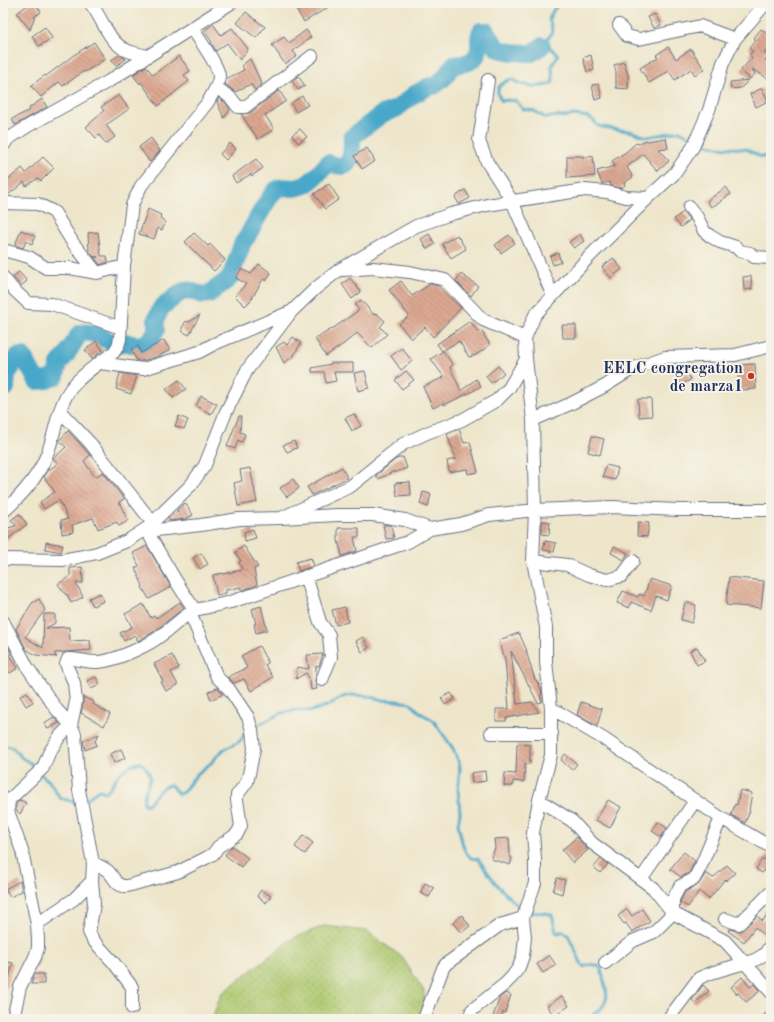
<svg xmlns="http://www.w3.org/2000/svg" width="774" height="1022" font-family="'Old Standard TT',serif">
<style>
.grass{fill:url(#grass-dots);stroke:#647c66}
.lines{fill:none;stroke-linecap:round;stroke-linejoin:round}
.stream{stroke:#4aa8c9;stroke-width:3}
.river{stroke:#4aa8c9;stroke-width:18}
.building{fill:url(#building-back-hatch)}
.minor-casing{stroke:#656f84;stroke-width:14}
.minor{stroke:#fff;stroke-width:12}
.poi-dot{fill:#c8321e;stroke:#f7f3e8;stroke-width:1.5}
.labels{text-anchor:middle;stroke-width:4;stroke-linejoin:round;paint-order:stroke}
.poi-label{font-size:16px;font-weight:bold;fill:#1b2f5e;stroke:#f7f3e8;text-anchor:end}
</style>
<defs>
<pattern id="grass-dots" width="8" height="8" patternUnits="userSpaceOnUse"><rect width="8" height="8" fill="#adc86e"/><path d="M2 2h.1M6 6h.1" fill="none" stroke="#94ac62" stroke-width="1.8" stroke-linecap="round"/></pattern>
<pattern id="building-back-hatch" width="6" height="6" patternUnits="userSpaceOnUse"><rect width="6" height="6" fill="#dca891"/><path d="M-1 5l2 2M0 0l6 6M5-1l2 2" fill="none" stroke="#b2897a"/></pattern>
</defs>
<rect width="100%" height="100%" fill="#f7f3e8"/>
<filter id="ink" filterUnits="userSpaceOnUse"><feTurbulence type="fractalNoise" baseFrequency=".025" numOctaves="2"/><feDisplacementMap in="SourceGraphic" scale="8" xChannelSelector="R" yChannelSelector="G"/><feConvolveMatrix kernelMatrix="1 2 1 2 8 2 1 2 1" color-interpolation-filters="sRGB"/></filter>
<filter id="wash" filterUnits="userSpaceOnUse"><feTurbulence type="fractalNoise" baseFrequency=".012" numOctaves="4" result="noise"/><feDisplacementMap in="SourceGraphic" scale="16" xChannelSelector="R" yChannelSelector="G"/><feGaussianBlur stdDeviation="0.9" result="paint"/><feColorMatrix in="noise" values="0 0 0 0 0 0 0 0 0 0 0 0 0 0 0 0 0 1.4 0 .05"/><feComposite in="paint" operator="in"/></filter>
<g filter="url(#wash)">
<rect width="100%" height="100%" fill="#eee6cb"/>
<path class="grass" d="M 324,926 L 367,931 L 402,957 L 424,991 L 424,1019 L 212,1019 L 221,994 L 291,939 Z"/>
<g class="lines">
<path class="stream" d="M 542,46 L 548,45 L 558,55 L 552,66 L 553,82 C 543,89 522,87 512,79 C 500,83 493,89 502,101 L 507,100 L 516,101 L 523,109 L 534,111 L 546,118 L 557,116 L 563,117 L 574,115 L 588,117 L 593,120 L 598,126 L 619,130 L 630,131 L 647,137 L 680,131 L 694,139
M 542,46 C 549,33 556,38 549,19 L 554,9 L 561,3 L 571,3
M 699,142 L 718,147 L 746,149 L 759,156 L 764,157 L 771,153
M 254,727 L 282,713 L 297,710 L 311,711 L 327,706 L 343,697 L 351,695 L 368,696 L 383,700 L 397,701 L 410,703 L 422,714 L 433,720 L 452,747 L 459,762 L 460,768 L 458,790 L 460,813 L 458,824 L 463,846 L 465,851 L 471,858 L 478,859 L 497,885 L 522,910
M 3,745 L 13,748 L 22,758 L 32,764 L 36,770
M 40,774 L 49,781 L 60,798 L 74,802 L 78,801
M 83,800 C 90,799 93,792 100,790 L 105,792 C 111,789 111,785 115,780 C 120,771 131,763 141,763 C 161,781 141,785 144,804 L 148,804 C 155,798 161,784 171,785 L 178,794 L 182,793 L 197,774 L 210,764 L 223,750 L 237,743 L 242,739 L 244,735 L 249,730
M 529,912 C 537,914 544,911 552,915 L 556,932 L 558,933 L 563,931 L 568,935 L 583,967 C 590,964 592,964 599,966 L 601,969 C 604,984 613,1000 599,1010 C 595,1014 592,1014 591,1019"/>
<path class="river" d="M 3,387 L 6,388 L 7,373 L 11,369 L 11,363 L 18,356 L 23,356 L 37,381 L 47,380 L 56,376 L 58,367 L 60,362 L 65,357 L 80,333 C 94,330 105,339 117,345 L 126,342 L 131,344 L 141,345 L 150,340 L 156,331 L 156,319 L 161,308 L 181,292 L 187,290 L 203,295 L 209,294 L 230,278 L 243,242 L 247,237 C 253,227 268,196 276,190 C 283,185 287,188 294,188 C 309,187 318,174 328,163 C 332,164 340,167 343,166 C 352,165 352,144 352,137 L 382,114 L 396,109 L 415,94 L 430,86 L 434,86 L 444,78 L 453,65 C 465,64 478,62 479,47 C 479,40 478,37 481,31 L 486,31 L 498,49 L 512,52 L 527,53 L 532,53 L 542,46"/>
</g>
<g id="blocks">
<path class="building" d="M 30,3 L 35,3 L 41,12 L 35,16 L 30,30 L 17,13 Z
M 292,3 L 335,3 L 304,22 Z
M 246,12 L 265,27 L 256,38 L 237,23 Z
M 655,14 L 661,25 L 654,28 L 648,17 Z
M 213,24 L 221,35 L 232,28 L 248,49 L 240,60 L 227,43 L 216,51 L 211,43 L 212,42 L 204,31 Z
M 45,27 L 52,38 L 39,46 L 32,36 Z
M 761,29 L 771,37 L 771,44 L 764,53 L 768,56 L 765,60 L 771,63 L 771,75 L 769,79 L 752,69 L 755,74 L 750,79 L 741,70 L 752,58 L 749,54 L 753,52 L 749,48 L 756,40 L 754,38 Z
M 306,30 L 311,37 L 293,51 L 297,56 L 285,64 L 272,45 L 284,37 L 289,43 Z
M 94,42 L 105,59 L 85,72 L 84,71 L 63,86 L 59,82 L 41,97 L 31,86 L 45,75 L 46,76 L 74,55 Z
M 668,47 L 676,59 L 691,49 L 704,69 L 695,75 L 691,69 L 675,80 L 669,71 L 649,83 L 640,68 L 658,57 L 656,55 Z
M 119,55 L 126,59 L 116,66 L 111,60 Z
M 591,55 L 594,70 L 587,72 L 583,58 Z
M 179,56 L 190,71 L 184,75 L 189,81 L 158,106 L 141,82 L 140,84 L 133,75 L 146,66 L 153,75 Z
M 250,59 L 262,84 L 255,90 L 251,84 L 235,92 L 225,84 L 226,79 L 244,70 L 242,65 Z
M 624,62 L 628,75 L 628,89 L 616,88 L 616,72 L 614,65 Z
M 298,76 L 305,86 L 298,90 L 292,81 Z
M 749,80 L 741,88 L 731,89 L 730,82 Z
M 599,84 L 602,98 L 595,100 L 592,85 Z
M 762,88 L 768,101 L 756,107 L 750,94 Z
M 279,90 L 286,101 L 265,115 L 274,129 L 258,139 L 241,114 L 250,113 Z
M 119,95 L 129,109 L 106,125 L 115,137 L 106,144 L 99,135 L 96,138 L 86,127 L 104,111 L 101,107 Z
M 302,96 L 308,105 L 296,112 L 291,103 Z
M 42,99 L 47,107 L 15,125 L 12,119 L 30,110 L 29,108 Z
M 218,100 L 219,98 L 226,103 L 230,110 L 224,118 L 217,102 Z
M 300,129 L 307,137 L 298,143 L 292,135 Z
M 151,138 L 160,151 L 150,162 L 139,147 Z
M 666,138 L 668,148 L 658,149 L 669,161 L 658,171 L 643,154 L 627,167 L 633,177 L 624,183 L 625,185 L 622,188 L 612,186 L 609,182 L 602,184 L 597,171 L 615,166 L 612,161 L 626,152 L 636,143 L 638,144 L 646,140 L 647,141 Z
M 230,143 L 236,149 L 226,160 L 220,154 Z
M 367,148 L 375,161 L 362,169 L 354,156 Z
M 567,156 L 583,156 L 583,158 L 593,156 L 595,176 L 567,178 Z
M 43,157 L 54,168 L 41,181 L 38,178 L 26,186 L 24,182 L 8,195 L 3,188 L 3,184 L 22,168 L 26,173 Z
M 256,159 L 263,168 L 252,176 L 251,174 L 236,183 L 232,176 Z
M 329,184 L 339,199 L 325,209 L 314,194 Z
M 726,187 L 731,194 L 720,201 L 721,202 L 711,207 L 707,201 Z
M 465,190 L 470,198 L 459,204 L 455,197 Z
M 148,209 L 161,215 L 160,218 L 166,222 L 162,230 L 158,228 L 154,239 L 139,234 Z
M 683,212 L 690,220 L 681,227 L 674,219 Z
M 21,230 L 35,236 L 32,244 L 26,241 L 23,248 L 15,245 Z
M 98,232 L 101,256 L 107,256 L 108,262 L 100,265 L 94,257 L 98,257 L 94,257 L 89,251 L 88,233 Z
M 194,233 L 208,246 L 210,244 L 225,260 L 214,271 L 185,242 Z
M 429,234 L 435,244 L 427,249 L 421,239 Z
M 580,234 L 584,241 L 574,248 L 569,242 Z
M 457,235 L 466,249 L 451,258 L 442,244 Z
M 509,235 L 515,243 L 501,253 L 495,245 Z
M 558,253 L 561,262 L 553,265 L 550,256 Z
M 613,258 L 622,269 L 611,278 L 602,267 Z
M 259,264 L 271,273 L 266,281 L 263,279 L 251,300 L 245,306 L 235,296 L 246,284 L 236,278 L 241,269 L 251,274 Z
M 19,272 L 27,281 L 21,286 L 13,277 Z
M 461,274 L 478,286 L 471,296 L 456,281 Z
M 751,276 L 752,289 L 744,290 L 743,277 Z
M 350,278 L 361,292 L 352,299 L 342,284 Z
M 401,281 L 412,296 L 430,284 L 438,286 L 461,308 L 433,337 L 425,327 L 411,339 L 399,324 L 409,316 L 389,290 Z
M 361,300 L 374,315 L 376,313 L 385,321 L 380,327 L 387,334 L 372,348 L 357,333 L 345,343 L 326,356 L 315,339 L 335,327 L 359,310 L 355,305 Z
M 200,315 L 189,335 L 182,331 L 182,328 L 186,321 L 189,322 Z
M 470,321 L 478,332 L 481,330 L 490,345 L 476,355 L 469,357 L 459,341 L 442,351 L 437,344 Z
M 562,325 L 576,325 L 576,338 L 563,338 Z
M 293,337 L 301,343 L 294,355 L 294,356 L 284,363 L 276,347 L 284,342 L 287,345 Z
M 164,340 L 170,350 L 159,356 L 142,361 L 137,361 L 131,349 L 138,346 L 141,353 Z
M 96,341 L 103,350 L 92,359 L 85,350 Z
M 402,348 L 412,361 L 401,370 L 391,356 Z
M 443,351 L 453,365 L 450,367 L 461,391 L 476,379 L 481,386 L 473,391 L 444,405 L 443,403 L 433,408 L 423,387 L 444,377 L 431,359 Z
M 330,363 L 353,363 L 353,372 L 334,372 L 336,381 L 326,383 L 324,372 L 312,372 L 312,368 L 331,364 Z
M 755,364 L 756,389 L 739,390 L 738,372 L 733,373 L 733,365 Z
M 498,366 L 504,373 L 491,383 L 486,376 Z
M 365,371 L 369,388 L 358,391 L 354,373 Z
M 406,371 L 414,380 L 402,389 L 395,380 Z
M 686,371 L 691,380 L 680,385 L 676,376 Z
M 120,373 L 137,376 L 131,394 L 116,389 Z
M 179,380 L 186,389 L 173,398 L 166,389 Z
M 201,396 L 217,404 L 211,414 L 196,406 Z
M 638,399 L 651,399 L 652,416 L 639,417 Z
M 354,414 L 361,426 L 352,431 L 345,418 Z
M 179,416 L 188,420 L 184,429 L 175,426 Z
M 239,416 L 241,416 L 240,432 L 245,434 L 242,442 L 238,440 L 235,449 L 227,446 Z
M 459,429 L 464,443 L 470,442 L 478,472 L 468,474 L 467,469 L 449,472 L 447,461 L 456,459 L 447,434 Z
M 68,431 L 90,455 L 84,461 L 95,477 L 103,472 L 124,499 L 119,502 L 128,521 L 119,526 L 117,522 L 98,529 L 93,518 L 72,525 L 73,532 L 62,534 L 61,520 L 68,519 L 59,500 L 44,509 L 40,502 L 55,492 L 44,477 L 48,471 L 58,463 L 53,459 L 66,447 L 59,441 Z
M 592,436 L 604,439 L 600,455 L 588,452 Z
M 294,441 L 297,448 L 287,452 L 283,445 Z
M 403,457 L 407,468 L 394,473 L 394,471 L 387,475 L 378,479 L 376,475 L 396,459 Z
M 606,465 L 618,468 L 615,480 L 603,477 Z
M 342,467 L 347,478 L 312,495 L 307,487 Z
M 250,468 L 257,502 L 238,506 L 234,483 L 242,481 L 240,470 Z
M 293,479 L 299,488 L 287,497 L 280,488 Z
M 410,482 L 411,495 L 397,496 L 395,483 Z
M 423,492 L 431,494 L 428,507 L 420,504 Z
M 185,503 L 193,515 L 186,519 L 170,521 L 168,518 L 178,511 L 177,510 Z
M 19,514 L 27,524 L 3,543 L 3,529 L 16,526 L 11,520 Z
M 542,521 L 550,522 L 549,535 L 542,534 Z
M 638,522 L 649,523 L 647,537 L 637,536 Z
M 383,525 L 391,525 L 394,538 L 386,539 Z
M 338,528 L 359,528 L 359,537 L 354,537 L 357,551 L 342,556 L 338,540 Z
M 253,529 L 256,538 L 245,541 L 244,532 Z
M 545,541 L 556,543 L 554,552 L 543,550 Z
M 46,542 L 63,545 L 61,552 L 45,549 Z
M 147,546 L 171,587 L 149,599 L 142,587 L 143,586 L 135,568 L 139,566 L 133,553 Z
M 244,546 L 258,567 L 254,569 L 257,585 L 241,591 L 241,587 L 226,590 L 226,593 L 217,595 L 213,575 L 223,573 L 223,574 L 242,570 L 239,562 L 241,561 L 235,552 Z
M 614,546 L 628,553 L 624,560 L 611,553 Z
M 201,553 L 208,564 L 200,569 L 193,558 Z
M 311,558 L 314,566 L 299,571 L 296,562 Z
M 82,567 L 83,583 L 76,583 L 83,597 L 71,603 L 67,594 L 66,595 L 58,584 L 70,576 L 70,568 Z
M 729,577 L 764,581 L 761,608 L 726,605 Z
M 650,579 L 672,586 L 667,600 L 656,596 L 651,610 L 631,602 L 629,608 L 617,603 L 623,591 L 638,597 L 639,594 L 644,596 Z
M 100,593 L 104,601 L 93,606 L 89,598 Z
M 39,599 L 45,610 L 25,637 L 43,648 L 44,614 L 55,614 L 55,623 L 46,628 L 69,627 L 70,641 L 90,640 L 91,650 L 55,653 L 55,656 L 57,657 L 36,655 L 26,649 L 16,629 L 32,603 Z
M 180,602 L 184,608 L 153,632 L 138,641 L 135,635 L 124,641 L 120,633 L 132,627 L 125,614 L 143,604 L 151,618 L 155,616 L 156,618 Z
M 685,602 L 696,605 L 692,623 L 681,620 Z
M 261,606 L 267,630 L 256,633 L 254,624 L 256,624 L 252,609 Z
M 345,607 L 348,622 L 336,625 L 332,610 Z
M 519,633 L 527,651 L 526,651 L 535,680 L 536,680 L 541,689 L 542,694 L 540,695 L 542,702 L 538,703 L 511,651 L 517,704 L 532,702 L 539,712 L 506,718 L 506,721 L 496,721 L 496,709 L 509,709 L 505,659 L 499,640 Z
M 363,637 L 369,648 L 362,652 L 356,641 Z
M 3,638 L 12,653 L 10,655 L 18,668 L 10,673 L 3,663 Z
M 259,646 L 268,663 L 265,665 L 273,677 L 251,691 L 244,679 L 234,683 L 228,677 L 247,668 L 241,656 Z
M 697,647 L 705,661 L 697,665 L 690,651 Z
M 323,654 L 319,666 L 316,666 L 316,674 L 315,681 L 317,689 L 311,690 L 310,680 L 306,673 L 296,679 L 297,667 L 309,669 L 307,655 Z
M 172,655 L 179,668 L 171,672 L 178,685 L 166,691 L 161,682 L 163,681 L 154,664 Z
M 96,677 L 100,685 L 91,689 L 87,681 Z
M 217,688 L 223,694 L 211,700 L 208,692 Z
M 27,692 L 33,702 L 26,706 L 20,696 Z
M 451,693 L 455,699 L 445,705 L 441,698 Z
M 83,697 L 94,702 L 93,704 L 110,714 L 104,726 L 81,713 L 83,703 Z
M 581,702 L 602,709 L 597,726 L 577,715 Z
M 54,717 L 59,723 L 48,729 L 44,723 Z
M 99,734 L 95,741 L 97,745 L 85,750 L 83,741 Z
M 517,744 L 530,745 L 530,764 L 525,764 L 524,782 L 513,781 L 513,786 L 504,786 L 505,773 L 516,774 Z
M 121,749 L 125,758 L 114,763 L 110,754 Z
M 565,754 L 577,764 L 572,770 L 561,760 Z
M 485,771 L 486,781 L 472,783 L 471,773 Z
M 740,790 L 752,793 L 749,810 L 750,811 L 745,823 L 731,815 L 735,804 L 737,805 Z
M 20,800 L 26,803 L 20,814 L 16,810 L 16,804 Z
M 608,800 L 621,807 L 610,828 L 596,820 Z
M 658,822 L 667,828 L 661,837 L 652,831 Z
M 303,835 L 313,843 L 305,854 L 295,847 Z
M 577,837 L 588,850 L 573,863 L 562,850 Z
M 509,838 L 510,857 L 512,858 L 510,865 L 491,859 L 495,848 L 494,839 Z
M 232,846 L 248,858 L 241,867 L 225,855 Z
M 684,852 L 695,861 L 689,873 L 681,877 L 670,869 Z
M 768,854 L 771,854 L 771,873 L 765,869 L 762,873 L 756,869 L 762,859 L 764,860 Z
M 601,859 L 608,864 L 600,873 L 594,867 Z
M 727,865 L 735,873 L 726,881 L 725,879 L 709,899 L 699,891 L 688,907 L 680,902 L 685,892 L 698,885 L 706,873 L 713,878 Z
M 557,878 L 565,880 L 562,894 L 553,891 Z
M 20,881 L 22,891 L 10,897 L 5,889 Z
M 425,883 L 434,888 L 429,897 L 420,893 Z
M 261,890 L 271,896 L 266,903 L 257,896 Z
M 771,907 L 771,937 L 767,938 L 755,927 L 744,942 L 728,931 L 730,929 L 741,931 L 757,916 L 763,921 Z
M 627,909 L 632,916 L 642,909 L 650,921 L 632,932 L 626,923 L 624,924 L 618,916 Z
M 462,915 L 470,926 L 461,933 L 453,923 Z
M 549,955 L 556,965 L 543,973 L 537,964 Z
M 3,961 L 13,963 L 6,989 L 3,989 Z
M 35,974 L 44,974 L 44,984 L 31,984 Z
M 742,977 L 750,987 L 754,984 L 760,991 L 746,1002 L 738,993 L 737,994 L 731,987 Z
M 703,985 L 709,991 L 695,1003 L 692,1000 Z
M 506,993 L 511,995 L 505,1013 L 503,1012 L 501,1019 L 492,1019 L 500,997 Z
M 562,996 L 569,1006 L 554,1016 L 547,1006 Z"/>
</g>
</g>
<g filter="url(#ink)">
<use href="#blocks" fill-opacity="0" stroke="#656f84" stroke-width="1"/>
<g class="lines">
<defs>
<path id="minor" d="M 90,3 C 103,18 107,41 126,50 C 132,53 140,54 147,56
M 619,25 L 627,36 L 639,39 L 700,26 L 735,39
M 488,80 L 479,141 L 487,162 L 512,201 L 553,296
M 216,87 L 231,98 L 238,107 L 245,107 L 312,56
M 3,146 L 8,139 L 28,126 L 109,81 L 231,3
M 3,203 L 38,204 L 54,212 L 73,243 L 97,273
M 689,207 L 697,217 L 704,231 L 710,236 L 720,242 L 736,247 L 740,251 L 750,253 L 754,257 L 771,258
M 3,250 L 29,257 L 46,268 L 70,268 L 97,273 L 124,266
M 343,270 L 373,268 L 410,272 L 445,280 L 483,320 L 525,338
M 3,277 L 11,287 L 28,303 L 52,304 L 121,328
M 526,359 L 533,420 L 570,404 L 605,386 L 632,369 L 665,357 L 735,355 L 771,346
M 100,363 L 143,369 L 199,352 L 214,344 L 290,312
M 60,411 L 90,443 L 153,523
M 3,512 C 21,496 38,478 47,454 C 56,432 57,406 72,387 C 83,373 100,363 114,352 L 118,346 L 120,339 L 124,266 L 132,205 L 141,186 L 208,102 C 212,94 219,85 219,76 C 219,66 198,38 192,28
M 281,518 L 351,486 L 403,444 L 429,432 L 462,420 L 497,400 L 509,388 L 526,359 L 525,338 L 535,315 L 588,258 L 648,198
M 147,528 L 147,531 C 162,558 177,585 195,610 L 231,602 L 408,542 L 430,529 L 461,524 L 489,515 L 535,510 L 612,507 L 678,510 L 771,510
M 147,531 L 201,525 L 239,519 L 281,518 L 337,515 L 373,515 L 405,520 L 430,529
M 3,559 L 62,560 L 78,557 L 97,553 L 127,541 L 147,528 L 191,485 L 205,465 L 226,412 L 247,370 L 291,312 L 316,288 L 339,270 L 416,226 L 451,214 L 487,205 L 585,190 L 607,192 L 626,197 L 648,198 L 675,173 L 693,147 L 709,110 L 723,63 L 735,39 L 766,3
M 533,561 L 567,565 L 589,575 L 607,580 L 622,576 L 633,561
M 306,576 L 320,622 L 329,635 L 331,657 L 322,680
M 3,621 L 28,668 L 57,710 L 71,725 L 75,734 L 79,790 L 93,863 L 92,881 L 94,904 L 89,932 L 93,940 L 114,963 L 132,987 L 132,1008
M 551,708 L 604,739 L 721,818 L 771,847
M 491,733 L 552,733
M 539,800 L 572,821 L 592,843 L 653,888 L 673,913 L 725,941 L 771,992
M 93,863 C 98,865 104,868 108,871 C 115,878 116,887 127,886 L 178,872 L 206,858 L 213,854 L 218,847 L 237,834 L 241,826 L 237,800 L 237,795 L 247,782 L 249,774 L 254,749 L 252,730 L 248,717 L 229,689 L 217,677 L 190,613
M 641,879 L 695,801
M 725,919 L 739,924 L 771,892
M 37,924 L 74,899 L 92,881
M 605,963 L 633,941 L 654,932 L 673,913 L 673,899 L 680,886 L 694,879 L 701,866 L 721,818
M 13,1019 L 20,987 L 35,957 L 38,948 L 38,940 L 37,924 L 22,851 L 8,811 L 9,800 L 43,768 L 49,753 L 60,736 L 71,725 L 76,702 L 74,683 L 66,664 L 68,659 C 79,658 88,663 98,662 C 115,661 150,645 163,634 C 174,626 182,617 195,610
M 424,1019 L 443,968 L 446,964 L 500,925 L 523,918
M 469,1019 L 472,1010 L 505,984 L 512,977 L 519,967 L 523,956 L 525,937 L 523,918 L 535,883 L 535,859 L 533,833 L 539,800 L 551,755 L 551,708 L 546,662 L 546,627 L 533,561 L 535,510 L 533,420
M 668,1019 L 699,978 L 714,972 L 755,960 L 765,954 L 771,944
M 769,1019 L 771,1018"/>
</defs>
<use href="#minor" class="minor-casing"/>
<use href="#minor" class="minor"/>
</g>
</g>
<circle class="poi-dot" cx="751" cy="376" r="4"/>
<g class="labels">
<g class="poi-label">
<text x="743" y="373">EELC congregation<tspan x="743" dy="18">de marza1</tspan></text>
</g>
</g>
<rect width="774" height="1022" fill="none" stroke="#f7f3e8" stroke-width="16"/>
</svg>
